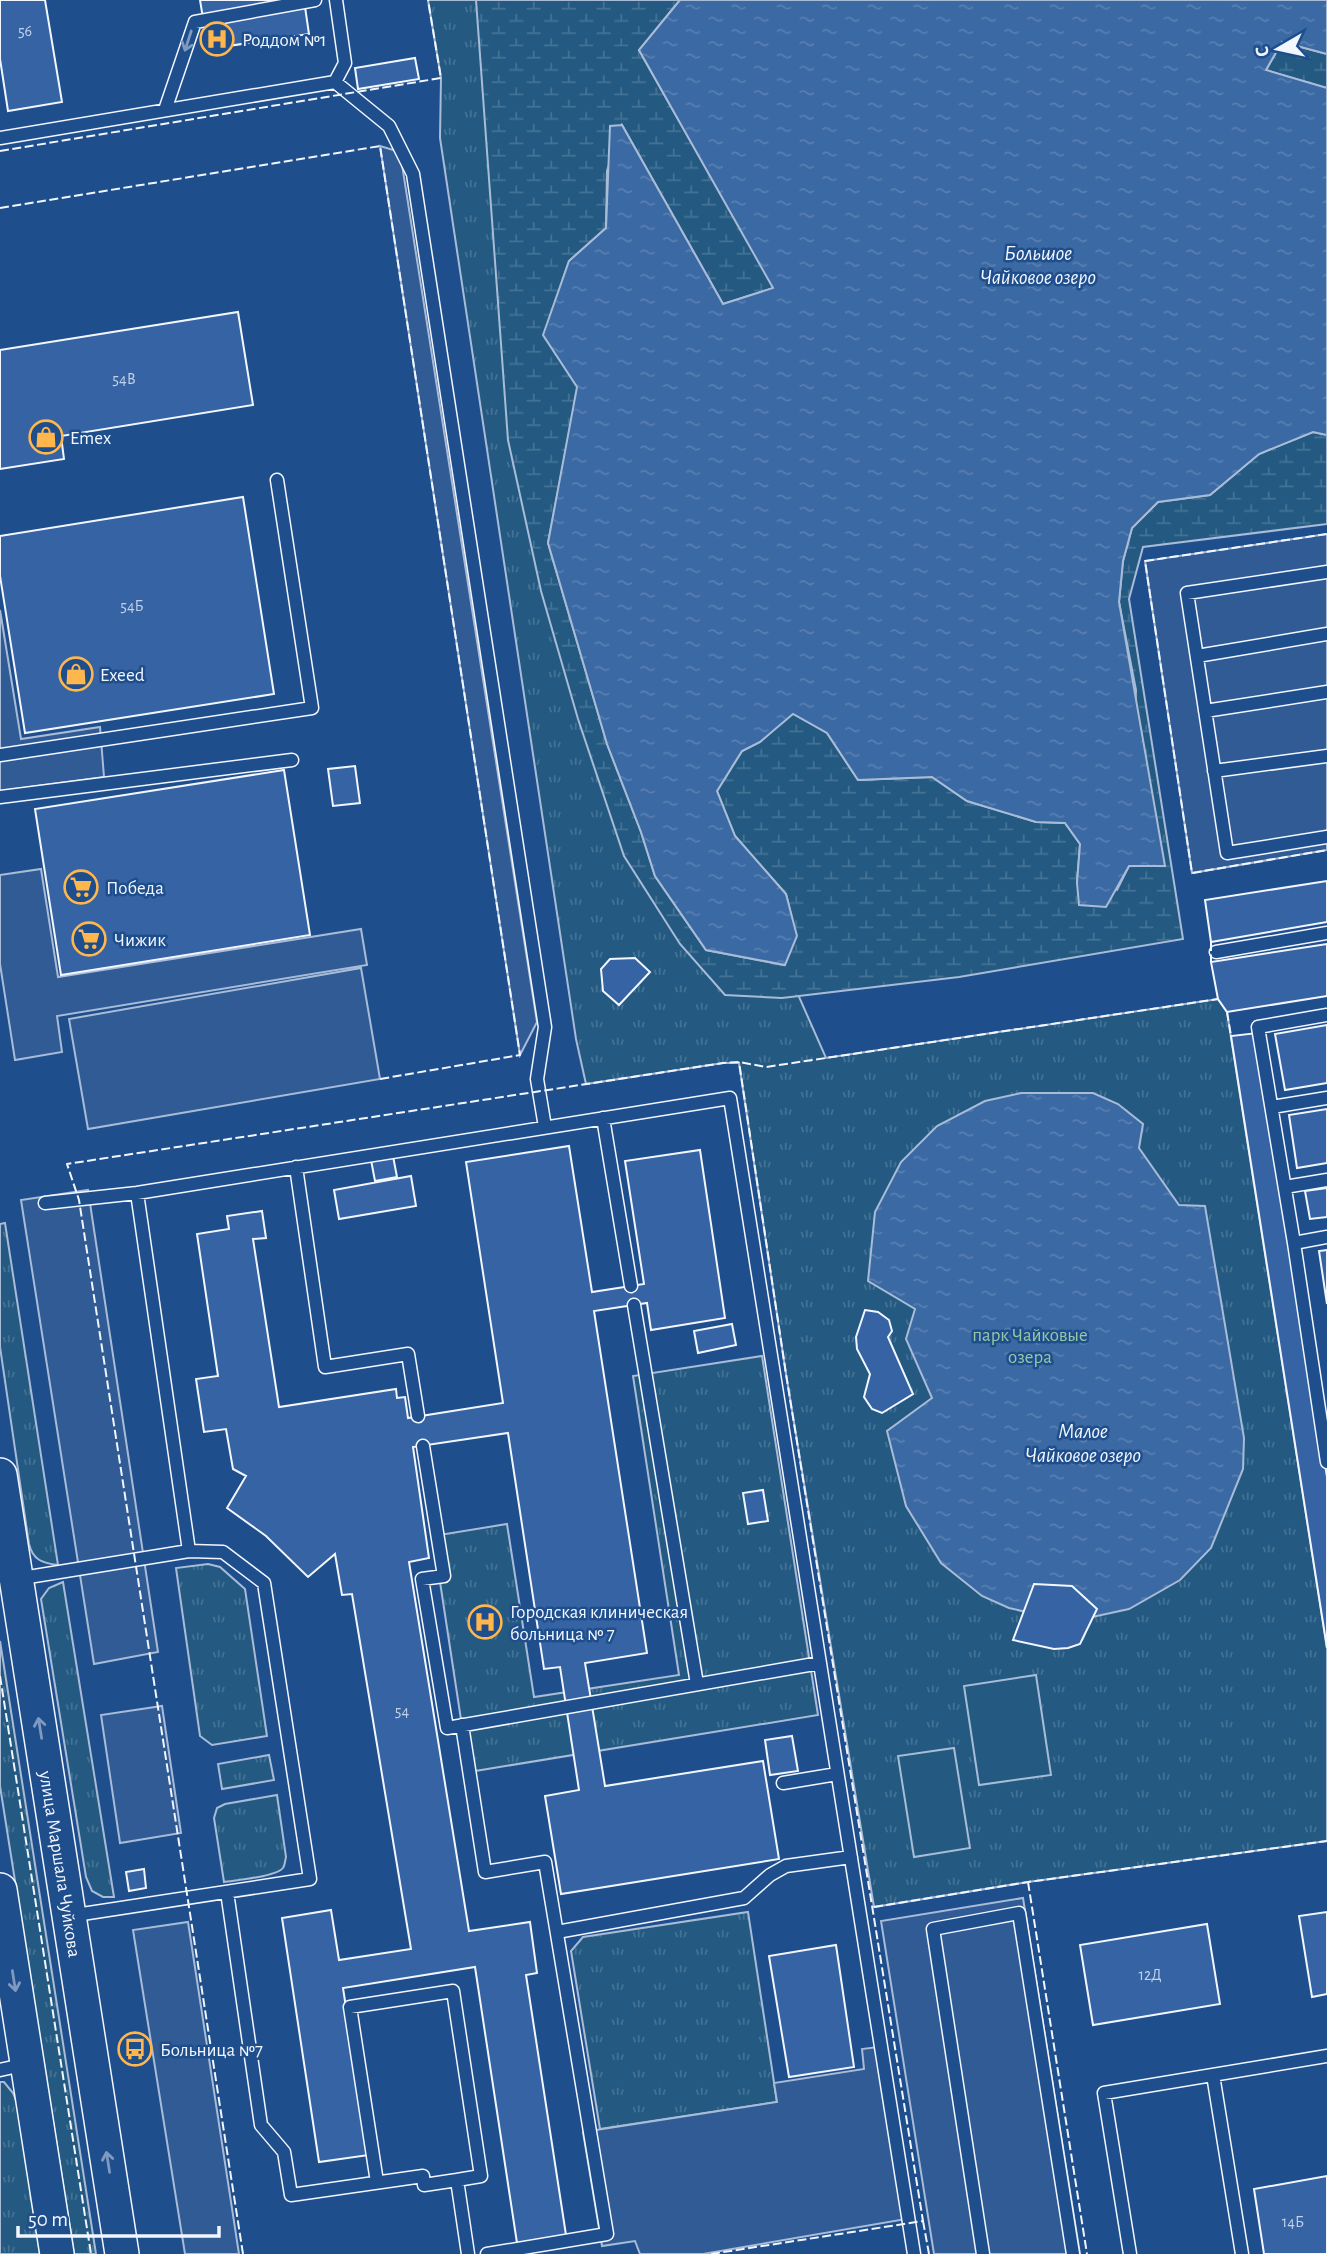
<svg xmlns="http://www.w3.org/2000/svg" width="1327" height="2254" font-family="'Alegreya Sans',sans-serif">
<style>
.grass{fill:url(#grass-tufts);stroke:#a8bbd7;stroke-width:2}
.wetland{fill:url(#wetland-marsh);stroke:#a8bbd7;stroke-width:2}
.garden{fill:#245a82;stroke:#a8bbd7;stroke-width:2}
.parking{fill:#305b95;stroke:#a8bbd7;stroke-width:2}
.water{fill:url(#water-ripples);stroke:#a8bbd7;stroke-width:2}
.building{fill:#3563a3;stroke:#f2f6ff;stroke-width:2}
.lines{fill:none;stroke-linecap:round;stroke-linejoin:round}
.service-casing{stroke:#f2f6ff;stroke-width:15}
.secondary-casing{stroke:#f2f6ff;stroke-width:36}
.service{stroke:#1f4e8c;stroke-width:12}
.secondary{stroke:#1f4e8c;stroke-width:33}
.fence{stroke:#f2f6ff;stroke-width:2;stroke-dasharray:9 3.5;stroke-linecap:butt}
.oneway{stroke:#7e9ac0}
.labels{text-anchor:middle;stroke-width:5;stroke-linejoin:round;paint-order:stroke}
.number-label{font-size:16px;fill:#c3d1e8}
.poi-label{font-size:19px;fill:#f2f6ff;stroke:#1f4e8c;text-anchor:start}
.park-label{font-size:19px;fill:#97c8a6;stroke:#1f4e8c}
.street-label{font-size:19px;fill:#f2f6ff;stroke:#1f4e8c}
.water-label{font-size:21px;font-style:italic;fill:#f2f6ff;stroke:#1f4e8c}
</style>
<defs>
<pattern id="grass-tufts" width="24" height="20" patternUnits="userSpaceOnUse" patternTransform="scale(1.75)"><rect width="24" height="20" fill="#245a82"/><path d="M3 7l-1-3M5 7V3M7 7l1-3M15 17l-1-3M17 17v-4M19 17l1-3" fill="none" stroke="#447295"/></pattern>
<pattern id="wetland-marsh" width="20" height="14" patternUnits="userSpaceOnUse" patternTransform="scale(1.75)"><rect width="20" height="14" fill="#245a82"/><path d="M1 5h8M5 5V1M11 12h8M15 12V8" fill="none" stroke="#447295"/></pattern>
<pattern id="water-ripples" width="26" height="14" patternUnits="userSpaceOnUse" patternTransform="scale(1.75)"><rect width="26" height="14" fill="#3b69a3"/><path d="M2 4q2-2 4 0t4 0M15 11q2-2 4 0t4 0" fill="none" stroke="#587fb1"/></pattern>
</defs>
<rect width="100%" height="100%" fill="#1f4e8c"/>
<path class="grass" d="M 428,0 L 597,0 L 785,965 L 826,1058 L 1218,999 L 1227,1012 L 1327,1648 L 1327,1841 L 1028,1882 L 874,1907 L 786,1374 L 739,1063 L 723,1063 L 586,1084 L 576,1039 L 440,138 L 441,78 Z
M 5,1223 L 58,1565 C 42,1563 33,1560 29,1544 L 0,1347 L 0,1224 Z
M 762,1356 L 818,1715 L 469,1772 L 433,1536 L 507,1524 L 534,1697 L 679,1675 L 633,1376 Z
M 208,1564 L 220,1567 L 245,1589 L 267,1736 L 212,1745 L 200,1736 L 176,1568 Z
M 63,1582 L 114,1897 L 103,1897 L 92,1891 L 86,1877 L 41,1599 L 49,1588 Z
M 0,1641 L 96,2254 L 74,2254 L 0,1786 Z
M 269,1755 L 274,1780 L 222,1789 L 218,1764 Z
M 277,1795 L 286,1857 C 285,1861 285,1865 283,1868 C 276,1877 236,1880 224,1882 L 214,1818 L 217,1808 L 225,1804 Z
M 748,1912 L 777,2102 L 600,2129 L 571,1951 L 583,1937 Z
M 0,2082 L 4,2082 L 13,2093 L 17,2103 L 40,2254 L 0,2254 Z"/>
<path class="wetland" d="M 476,0 L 680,0 L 639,50 L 774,288 L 723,304 L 622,125 L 607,171 L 606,228 L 569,261 L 544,335 L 578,387 L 548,543 L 607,744 L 641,832 L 655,876 L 706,950 L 784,965 L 796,936 L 786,894 L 735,836 L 717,791 L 742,751 L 760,742 L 792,713 L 827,733 L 858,780 L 932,777 L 967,801 L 1036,822 L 1065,823 L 1080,844 L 1077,883 L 1117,890 L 1129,866 L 1136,690 L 1119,602 L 1123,561 L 1132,528 L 1158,502 L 1210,495 L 1259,454 L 1313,432 L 1327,435 L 1327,524 L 1143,547 L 1129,599 L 1183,939 L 959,977 L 782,998 L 725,995 L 680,944 L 624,856 L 578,719 L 541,591 L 508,440 Z
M 1282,42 L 1327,54 L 1327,88 L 1266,70 Z"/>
<path class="garden" d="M 1036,1675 L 1051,1775 L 979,1785 L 964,1686 Z
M 954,1748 L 970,1848 L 914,1857 L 898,1756 Z"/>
<path class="parking" d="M 380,146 L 400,152 L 537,1022 L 520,1055 Z
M 1327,534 L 1327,850 L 1192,873 L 1145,561 Z
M 0,610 L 21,739 L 100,727 L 104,777 L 0,791 Z
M 41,869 L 58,977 L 361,929 L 367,965 L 57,1016 L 62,1052 L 15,1060 L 0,964 L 0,875 Z
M 361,968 L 380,1079 L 88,1129 L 69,1019 Z
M 88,1190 L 158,1652 L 94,1664 L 21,1200 Z
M 162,1706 L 181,1833 L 120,1843 L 101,1715 Z
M 1023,1898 L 1080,2254 L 934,2254 L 881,1921 Z
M 188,1922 L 239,2254 L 185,2254 L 133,1930 Z
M 885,2046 L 912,2218 L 703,2254 L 640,2254 L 635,2241 L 602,2246 L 583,2132 L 777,2102 L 774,2083 L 864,2069 L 862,2049 Z"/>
<path class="water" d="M 680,0 L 1327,0 L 1327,54 L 1282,42 L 1266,70 L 1327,88 L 1327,435 L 1313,432 L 1259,454 L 1210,495 L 1158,502 L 1132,528 L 1123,561 L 1119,602 L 1165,866 L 1129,866 L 1106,907 L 1079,905 L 1077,883 L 1080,844 L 1065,823 L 1036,822 L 967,801 L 932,777 L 858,780 L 827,733 L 793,714 L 760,742 L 742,751 L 717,791 L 735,836 L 786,894 L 797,936 L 785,965 L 706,950 L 655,876 L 641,832 L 607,744 L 548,543 L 577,387 L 543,335 L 569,261 L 606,228 L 610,126 L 622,125 L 723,304 L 773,288 L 639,50 Z
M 1021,1093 L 1093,1093 L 1118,1104 L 1143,1124 L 1139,1148 L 1179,1205 L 1205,1206 L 1244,1438 L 1243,1469 L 1211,1548 L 1180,1580 L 1129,1609 L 1083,1619 L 1052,1618 L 1009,1608 L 982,1596 L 941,1563 L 906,1506 L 887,1431 L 932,1398 L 906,1339 L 915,1309 L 868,1281 L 875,1212 L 901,1162 L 937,1126 L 985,1101 Z"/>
<path class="building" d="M 0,0 L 45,0 L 62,102 L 8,111 L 0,59 Z
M 200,0 L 304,0 L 309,34 L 208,49 Z
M 415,58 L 419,79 L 358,89 L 355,68 Z
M 238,312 L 253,405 L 61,436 L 64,459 L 0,469 L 0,350 Z
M 243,497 L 274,694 L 25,733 L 0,576 L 0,536 Z
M 355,766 L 360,803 L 333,806 L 328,769 Z
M 284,770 L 310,935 L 61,975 L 35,809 Z
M 1327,881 L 1327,922 L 1211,942 L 1205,900 Z
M 1327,944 L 1327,996 L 1227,1012 L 1218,999 L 1211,962 Z
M 635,958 L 650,972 L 619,1005 L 603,991 L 601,969 L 610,959 Z
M 1327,1025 L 1327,1083 L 1285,1090 L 1275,1034 Z
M 1257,1033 L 1327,1477 L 1327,1648 L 1231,1036 Z
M 1327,1109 L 1327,1163 L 1297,1168 L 1289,1115 Z
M 569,1146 L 592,1292 L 644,1284 L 625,1161 L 700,1150 L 725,1318 L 651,1330 L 647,1303 L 594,1311 L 647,1653 L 585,1663 L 605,1786 L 763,1761 L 779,1859 L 561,1894 L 545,1796 L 579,1790 L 560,1667 L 544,1669 L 508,1433 L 413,1447 L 429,1558 L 409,1562 L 469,1931 L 530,1922 L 537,1973 L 526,1975 L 566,2235 L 517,2243 L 475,1967 L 343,1988 L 369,2155 L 319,2162 L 282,1918 L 331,1910 L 339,1960 L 411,1949 L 352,1594 L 342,1595 L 335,1554 L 308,1577 L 266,1536 L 227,1508 L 246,1476 L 233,1469 L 226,1429 L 204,1432 L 196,1379 L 218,1376 L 197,1234 L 229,1229 L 227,1216 L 262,1211 L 266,1238 L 253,1239 L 279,1407 L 396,1389 L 397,1398 L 405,1397 L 408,1418 L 503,1403 L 466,1162 Z
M 393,1156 L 397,1177 L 375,1181 L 371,1160 Z
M 411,1176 L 416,1206 L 339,1219 L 334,1190 Z
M 1327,1188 L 1327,1217 L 1310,1219 L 1305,1191 Z
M 1327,1250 L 1327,1304 L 1319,1251 Z
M 865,1310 L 878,1312 L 889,1320 L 892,1331 L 888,1337 L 913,1394 L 882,1413 L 872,1409 L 864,1397 L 870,1374 L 857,1349 L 856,1337 Z
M 732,1324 L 736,1345 L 698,1353 L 694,1331 Z
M 763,1490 L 768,1521 L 748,1524 L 743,1493 Z
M 1034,1584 L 1072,1586 L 1097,1609 L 1080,1644 L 1068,1648 L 1054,1649 L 1013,1640 Z
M 792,1736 L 798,1771 L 770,1775 L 765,1740 Z
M 144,1869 L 146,1888 L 129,1891 L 126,1872 Z
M 1327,1912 L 1327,1994 L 1312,1997 L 1299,1916 Z
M 1207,1924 L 1220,2004 L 1093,2025 L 1080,1945 Z
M 836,1945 L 854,2067 L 789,2077 L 769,1956 Z
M 1327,2176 L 1327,2254 L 1264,2254 L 1254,2189 Z"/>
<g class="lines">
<defs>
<path id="service" d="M 335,82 L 389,126 L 413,174 L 545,1027 L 537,1079 L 545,1127
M 165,110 L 195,22 L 315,0
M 0,138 L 335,82 L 345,63 L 336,0
M 1327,572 L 1187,593 L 1227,853 L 1327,837
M 1197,656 L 1327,634
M 1205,711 L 1327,692
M 0,755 L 312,708 L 277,480
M 1214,771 L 1327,756
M 0,797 L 292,760
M 1216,952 L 1327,933
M 1327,1015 L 1258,1027 L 1294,1243 L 1327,1462
M 1272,1107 L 1327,1098
M 603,1118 L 631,1286
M 296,1167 L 325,1367 L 408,1354 L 418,1416
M 1285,1187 L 1327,1180
M 45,1203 L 137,1193 L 730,1098 L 914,2254
M 1294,1243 L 1327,1237
M 634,1305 L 697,1684
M 423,1446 L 444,1576 L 422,1579 L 447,1728 L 820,1663
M 16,1579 L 189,1551
M 462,1725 L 485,1872 L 545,1862 L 607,2234 L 487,2254
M 783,1783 L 837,1774
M 227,1892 L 261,2125 L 284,2152 L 291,2195 L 423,2176 L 424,2185 L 457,2180 L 468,2254
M 69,1916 L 310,1879 L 264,1583 L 223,1552 L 189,1551 L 137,1193
M 557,1932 L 744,1898 L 770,1875 L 786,1866 L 851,1857
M 0,2070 L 27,2064
M 1213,2075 L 1242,2254
M 377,2182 L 350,2007 L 453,1991 L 481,2176 L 457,2180
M 983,2254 L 933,1929 L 1019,1913 L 1073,2254
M 1130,2254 L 1104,2093 L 1327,2056"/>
<path id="secondary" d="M 0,1475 L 122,2254
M 0,1890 L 57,2254"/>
</defs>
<use href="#service" class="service-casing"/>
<use href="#secondary" class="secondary-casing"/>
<use href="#service" class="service"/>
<use href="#secondary" class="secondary"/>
<path class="fence" d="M 0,151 L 441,78 L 428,0
M 0,208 L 380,146 L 520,1055 L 380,1079
M 1327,534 L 1145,561 L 1192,873 L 1327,850
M 1211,942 L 1211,962
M 1227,1012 L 1231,1036
M 0,1676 L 91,2254
M 1028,1882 L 1087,2254
M 874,1907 L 1028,1882 L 1327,1841
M 923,2221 L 929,2254
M 243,2254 L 79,1200 L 67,1164 L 723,1063 L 739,1062 L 766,1067 L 1218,999
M 711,2254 L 923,2221 L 786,1374 L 739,1062"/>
</g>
<defs><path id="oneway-shaft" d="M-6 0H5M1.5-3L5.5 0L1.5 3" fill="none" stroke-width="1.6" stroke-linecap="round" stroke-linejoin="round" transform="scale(1.75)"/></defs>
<g class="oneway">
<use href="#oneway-shaft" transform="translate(188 41) rotate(108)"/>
<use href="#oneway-shaft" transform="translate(40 1728) rotate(-99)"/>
<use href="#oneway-shaft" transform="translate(14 1981) rotate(81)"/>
<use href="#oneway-shaft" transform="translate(108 2162) rotate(-99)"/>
</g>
<defs>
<symbol id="hospital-ring" viewBox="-11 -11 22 22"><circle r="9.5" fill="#1f4e8c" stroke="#ffb74d" stroke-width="1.5"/><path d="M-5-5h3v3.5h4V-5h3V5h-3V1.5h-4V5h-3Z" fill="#ffb74d"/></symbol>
<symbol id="shop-ring" viewBox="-11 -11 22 22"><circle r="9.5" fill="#1f4e8c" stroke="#ffb74d" stroke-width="1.5"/><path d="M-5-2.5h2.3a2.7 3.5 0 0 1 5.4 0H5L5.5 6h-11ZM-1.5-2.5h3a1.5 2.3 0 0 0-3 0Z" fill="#ffb74d"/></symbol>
<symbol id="supermarket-ring" viewBox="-11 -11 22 22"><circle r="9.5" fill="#1f4e8c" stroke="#ffb74d" stroke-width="1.5"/><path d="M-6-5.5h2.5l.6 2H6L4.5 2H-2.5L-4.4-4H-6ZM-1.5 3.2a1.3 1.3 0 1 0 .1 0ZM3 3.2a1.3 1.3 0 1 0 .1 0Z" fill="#ffb74d"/></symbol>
<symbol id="bus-ring" viewBox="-11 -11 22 22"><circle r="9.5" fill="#1f4e8c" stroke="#ffb74d" stroke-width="1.5"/><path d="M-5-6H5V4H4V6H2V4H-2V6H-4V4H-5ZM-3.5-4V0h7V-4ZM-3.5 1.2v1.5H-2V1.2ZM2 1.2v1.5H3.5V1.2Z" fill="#ffb74d"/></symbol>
</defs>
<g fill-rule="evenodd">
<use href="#hospital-ring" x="198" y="20" width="38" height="38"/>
<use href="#shop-ring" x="27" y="418" width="38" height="38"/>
<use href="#shop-ring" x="57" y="655" width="38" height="38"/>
<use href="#supermarket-ring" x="62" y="868" width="38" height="38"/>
<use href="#supermarket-ring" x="70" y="920" width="38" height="38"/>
<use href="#hospital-ring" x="466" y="1603" width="38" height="38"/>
<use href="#bus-ring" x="116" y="2030" width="38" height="38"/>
</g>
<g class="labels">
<g class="number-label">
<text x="25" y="36">56</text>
<text x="124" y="384">54В</text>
<text x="132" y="611">54Б</text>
<text x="402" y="1716">54</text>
<text x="1150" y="1980">12Д</text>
<text x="1293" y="2227">14Б</text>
</g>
<g class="poi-label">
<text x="242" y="46">Роддом №1</text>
<text x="70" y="444">Emex</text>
<text x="100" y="681">Exeed</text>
<text x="106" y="894">Победа</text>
<text x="114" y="946">Чижик</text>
<text x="510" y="1618">Городская клиническая<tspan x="510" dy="22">больница № 7</tspan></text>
<text x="160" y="2056">Больница №7</text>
</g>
<g class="park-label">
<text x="1030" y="1341">парк Чайковые<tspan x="1030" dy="22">озера</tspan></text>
</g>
<g class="street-label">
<text transform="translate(61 1864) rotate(81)" y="7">улица Маршала Чуйкова</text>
</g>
<g class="water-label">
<text x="1038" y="260">Большое<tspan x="1038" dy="24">Чайковое озеро</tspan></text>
<text x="1083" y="1438">Малое<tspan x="1083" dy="24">Чайковое озеро</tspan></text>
</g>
</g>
<g transform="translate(1278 49) rotate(261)" stroke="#1f4e8c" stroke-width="5" paint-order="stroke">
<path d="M0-5L12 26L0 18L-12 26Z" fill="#f2f6ff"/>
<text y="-10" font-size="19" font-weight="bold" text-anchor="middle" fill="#f2f6ff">С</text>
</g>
<path d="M18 2226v10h201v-10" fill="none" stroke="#f2f6ff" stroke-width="3.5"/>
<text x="28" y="2226" font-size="21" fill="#f2f6ff" stroke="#1f4e8c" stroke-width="5" paint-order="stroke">50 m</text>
</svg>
